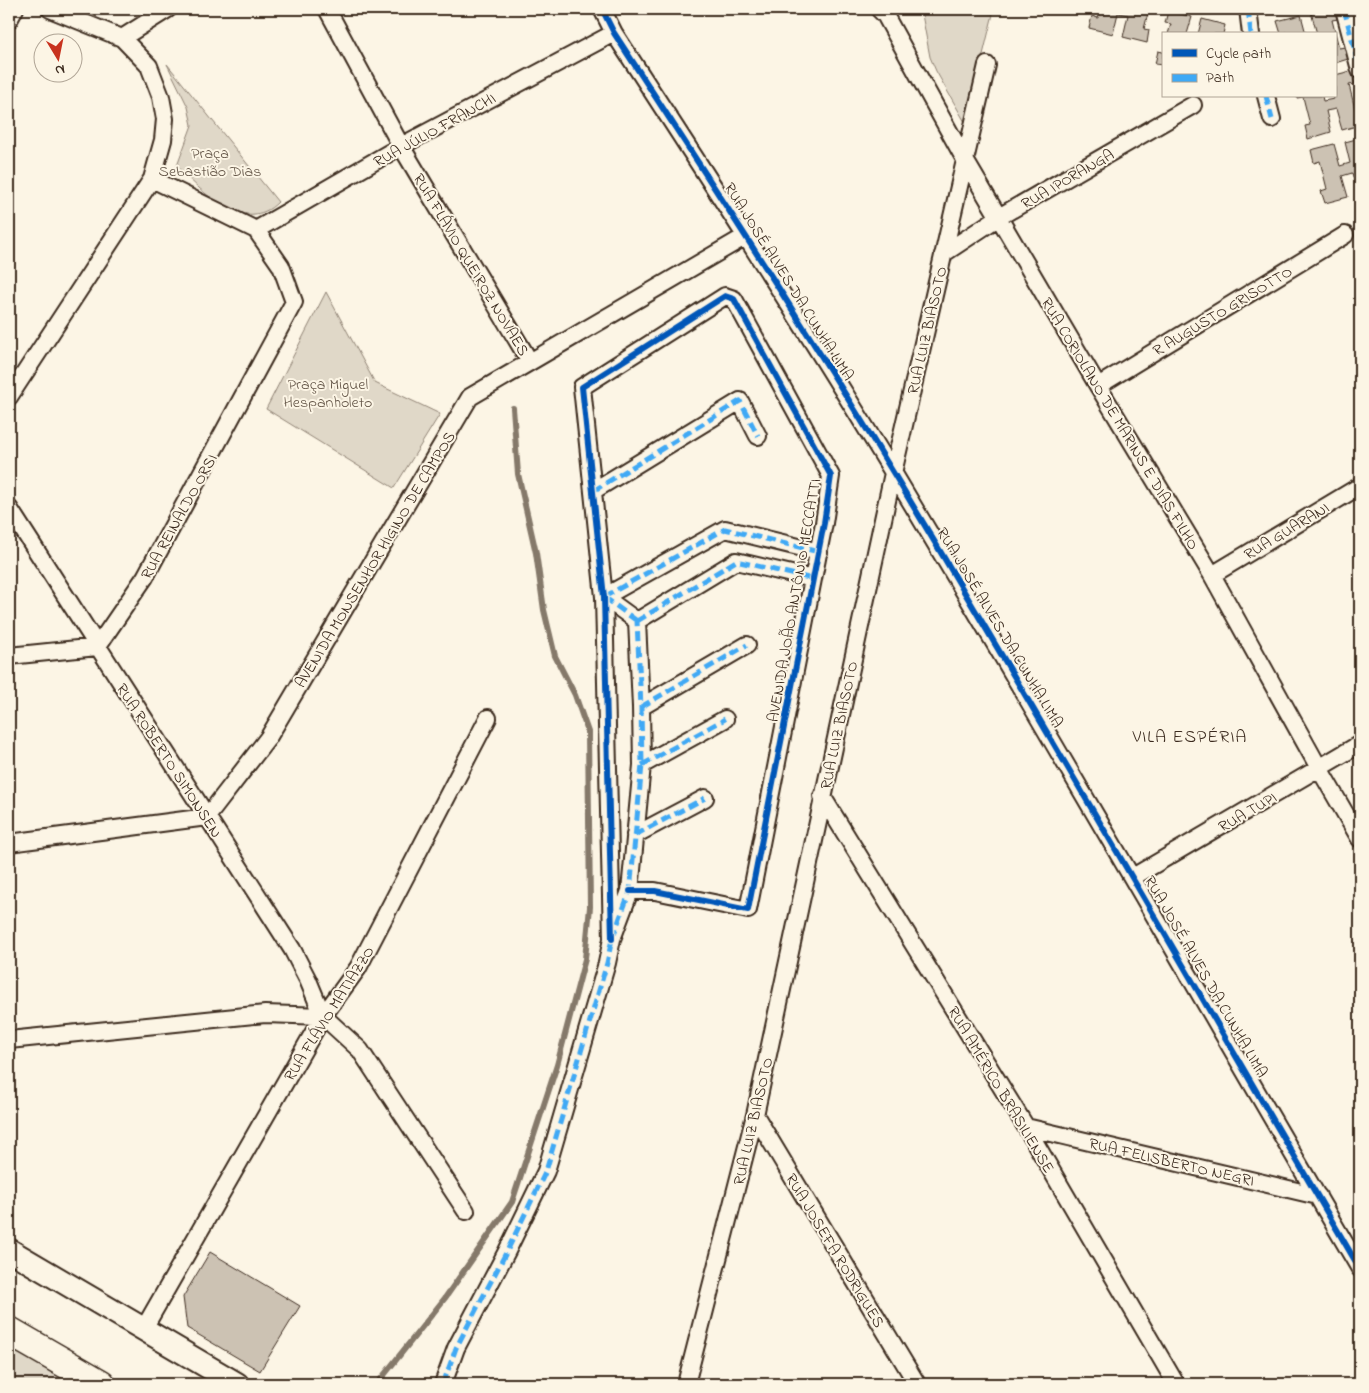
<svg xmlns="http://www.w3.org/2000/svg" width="1369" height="1393" font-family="'Indie Flower',sans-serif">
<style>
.green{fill:#e0d8c8;stroke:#8e8173}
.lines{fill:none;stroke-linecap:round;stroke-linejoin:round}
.stream{stroke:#85796b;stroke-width:6}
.building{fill:#ccc2b3;stroke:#3b2a1e}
.street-casing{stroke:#3b2a1e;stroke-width:20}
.secondary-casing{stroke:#3b2a1e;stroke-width:26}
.highway-casing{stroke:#3b2a1e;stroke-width:31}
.street{stroke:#fcf5e5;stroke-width:16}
.secondary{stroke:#fcf5e5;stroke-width:22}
.highway{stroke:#fcf5e5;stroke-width:28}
.quiet{stroke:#3fa9f5;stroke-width:5;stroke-dasharray:10 5;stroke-linecap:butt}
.cycleway-casing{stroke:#fcf5e5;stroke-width:9}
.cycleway{stroke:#0057b8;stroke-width:6}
.labels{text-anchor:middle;stroke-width:4;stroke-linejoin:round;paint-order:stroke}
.street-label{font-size:16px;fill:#3b2a1e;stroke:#fcf5e5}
.park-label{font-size:16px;fill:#645648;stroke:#fcf5e5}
.neighbourhood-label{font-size:18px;letter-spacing:1px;fill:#3b2a1e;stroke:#fcf5e5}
</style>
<rect width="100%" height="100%" fill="#fcf5e5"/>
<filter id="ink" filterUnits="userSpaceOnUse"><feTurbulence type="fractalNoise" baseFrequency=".02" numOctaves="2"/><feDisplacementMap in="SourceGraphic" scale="10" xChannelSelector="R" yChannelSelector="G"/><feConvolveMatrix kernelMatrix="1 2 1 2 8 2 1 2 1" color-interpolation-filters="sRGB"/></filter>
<g filter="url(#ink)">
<path class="green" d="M 921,9 L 973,9 L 993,14 L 966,124 L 936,71 L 930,57 Z
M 167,64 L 278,202 C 245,236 200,191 177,166 L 192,125 L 188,107 Z
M 326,292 L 375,383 L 440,414 L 394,488 L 266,409 Z
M 9,1343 L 81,1384 L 9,1384 Z"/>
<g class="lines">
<path class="stream" d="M 377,1384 L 445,1298 L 512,1202 L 557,1065 L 585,959 L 590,907 L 588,732 L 575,695 L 555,656 L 544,610 L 536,553 L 518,474 L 513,408"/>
</g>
<path class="building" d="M 1100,9 L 1149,9 L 1144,29 L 1149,30 L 1147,43 L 1123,37 L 1128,15 L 1118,13 L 1113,34 L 1089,28 L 1092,16 L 1098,18 Z
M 1326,9 L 1335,9 L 1338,19 L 1332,20 L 1339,48 L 1345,47 L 1348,59 L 1335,63 L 1335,34 L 1317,34 L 1311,12 Z
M 1168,11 L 1192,17 L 1187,34 L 1168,34 L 1171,24 L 1165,23 Z
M 1301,15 L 1306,34 L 1287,34 L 1286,32 L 1281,34 L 1277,21 Z
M 1202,19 L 1225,25 L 1223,34 L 1198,34 Z
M 1158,51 L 1163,52 L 1163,65 L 1155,64 Z
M 1351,71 L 1355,84 L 1349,85 L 1356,113 L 1360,112 L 1360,125 L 1342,130 L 1336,109 L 1326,111 L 1331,132 L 1308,139 L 1305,126 L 1310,125 L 1303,97 L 1297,98 L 1297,96 L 1322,96 L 1323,101 L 1334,99 L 1333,96 L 1335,96 L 1335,75 Z
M 1360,138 L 1360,194 L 1358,194 L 1352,173 L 1342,176 L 1348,197 L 1325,203 L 1321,191 L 1327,189 L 1320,161 L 1314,163 L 1311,150 L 1334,144 L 1340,166 L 1350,163 L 1345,142 Z
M 210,1252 L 300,1306 L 260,1371 L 187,1328 L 183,1297 Z"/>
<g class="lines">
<defs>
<path id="street" d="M 327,9 L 401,146 L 530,362
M 602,9 L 614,33 C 709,179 804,325 894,474 C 1052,737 1205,1004 1360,1269
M 879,9 L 885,15 L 965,160 L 1098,386 L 1212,575 L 1319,768 L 1360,839
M 1248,9 L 1251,34
M 1344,9 L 1360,70
M 9,20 L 15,9
M 122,38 L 168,9
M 1266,96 L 1272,119
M 256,230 L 401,146 L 614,33
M 943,254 L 999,217 L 1193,105
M 1098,386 L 1345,235
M 9,397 L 152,179 L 163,140 L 165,119 L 161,97 L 149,66 L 122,38 L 50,9
M 593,491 L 740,401 L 758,436
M 9,508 L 292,949 L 308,980 L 323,1016 L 360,1050 L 466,1211
M 1212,575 L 1360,486
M 604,597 L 725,529 L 819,552
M 604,597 L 637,621
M 637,621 L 736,561 L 813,579
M 9,656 L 97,647 L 145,577 L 294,302 L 281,266 L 256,230 L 152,179
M 641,707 L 747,645
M 642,765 L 725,719
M 822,796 L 1026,1127 L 1176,1384
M 635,835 L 705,798
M 9,843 L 207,817 L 268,738 L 470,397 L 746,236
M 1133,877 L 1360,744
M 612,939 L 604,597 L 582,387 L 725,296 L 734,299 L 831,476 L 824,523 L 748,910 L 655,891 L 630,891
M 9,1040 L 265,1014 L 323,1016
M 755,1115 L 917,1384
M 1026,1127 L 1318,1196
M 143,1330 L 323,1016 L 358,968 L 488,718
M 443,1384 L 456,1348 L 507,1251 L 546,1171 L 607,963 L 612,939 L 630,891 L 642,765 L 641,707 L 637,621
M 686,1384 L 755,1115 L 893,473 L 987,65"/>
<path id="secondary" d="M 9,1250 L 237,1384"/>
<path id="highway" d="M 9,1331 L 101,1384"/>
</defs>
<use href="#street" class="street-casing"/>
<use href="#secondary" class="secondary-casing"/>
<use href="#highway" class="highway-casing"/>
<use href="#street" class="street"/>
<use href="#secondary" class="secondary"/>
<use href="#highway" class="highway"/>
<path class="quiet" d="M 1248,9 L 1251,34
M 1344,9 L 1360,70
M 1266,96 L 1272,119
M 593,491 L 740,401 L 758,436
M 604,597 L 725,529 L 819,552
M 604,597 L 637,621
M 637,621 L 736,561 L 813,579
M 641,707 L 747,645
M 642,765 L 725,719
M 635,835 L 705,798
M 443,1384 L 456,1348 L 507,1251 L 546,1171 L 607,963 L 612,939 L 630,891 L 642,765 L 641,707 L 637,621"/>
<defs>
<path id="cycleway" d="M 602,9 L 614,33 C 709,179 804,325 894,474 C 1052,737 1205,1004 1360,1269
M 612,939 L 604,597 L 582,387 L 725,296 L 734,299 L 831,476 L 824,523 L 748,910 L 655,891 L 630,891"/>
</defs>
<use href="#cycleway" class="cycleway-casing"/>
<use href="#cycleway" class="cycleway"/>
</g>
</g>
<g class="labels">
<g class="street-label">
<text transform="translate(434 129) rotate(-29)" y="6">RUA JÚLIO FRANCHI</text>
<text transform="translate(1067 178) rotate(-30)" y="6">RUA IPORANGA</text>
<text transform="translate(472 264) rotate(59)" y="6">RUA FLÁVIO QUEIROZ NOVAES</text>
<text transform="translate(790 281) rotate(58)" y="6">RUA JOSÉ ALVES DA CUNHA LIMA</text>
<text transform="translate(1222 310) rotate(-31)" y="6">R AUGUSTO GRISOTTO</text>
<text transform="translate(926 330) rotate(-77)" y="6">RUA LUIZ BIASOTO</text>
<text transform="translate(1121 423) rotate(59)" y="6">RUA CORIOLANO DE MARINS E DIAS FILHO</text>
<text transform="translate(178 516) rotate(-61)" y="6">RUA REINALDO ORSI</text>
<text transform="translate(1286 530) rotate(-31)" y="6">RUA GUARANI</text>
<text transform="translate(374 559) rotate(-59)" y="6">AVENIDA MONSENHOR HIGINO DE CAMPOS</text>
<text transform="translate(793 600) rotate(-80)" y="6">AVENIDA JOÃO ANTÔNIO MECCATTI</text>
<text transform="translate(1001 627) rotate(59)" y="6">RUA JOSÉ ALVES DA CUNHA LIMA</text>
<text transform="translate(838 725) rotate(-78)" y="6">RUA LUIZ BIASOTO</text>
<text transform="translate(170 760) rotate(57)" y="6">RUA ROBERTO SIMONSEN</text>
<text transform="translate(1247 811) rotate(-30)" y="6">RUA TUPI</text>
<text transform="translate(1207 976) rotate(60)" y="6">RUA JOSÉ ALVES DA CUNHA LIMA</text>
<text transform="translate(328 1013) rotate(-58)" y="6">RUA FLÁVIO MATIAZZO</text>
<text transform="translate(1002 1089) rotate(59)" y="6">RUA AMÉRICO BRASILIENSE</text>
<text transform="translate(752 1121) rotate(-77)" y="6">RUA LUIZ BIASOTO</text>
<text transform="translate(1172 1161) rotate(13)" y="6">RUA FELISBERTO NEGRI</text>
<text transform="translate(836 1250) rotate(59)" y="6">RUA JOSEFA RODRIGUES</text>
</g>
<g class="park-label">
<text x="210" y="158">Praça<tspan x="210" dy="18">Sebastião Dias</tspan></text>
<text x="328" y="389">Praça Miguel<tspan x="328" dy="18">Hespanholeto</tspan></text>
</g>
<g class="neighbourhood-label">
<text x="1190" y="742">VILA ESPÉRIA</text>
</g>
</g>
<rect width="1369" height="1393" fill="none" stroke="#fcf5e5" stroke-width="30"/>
<rect x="15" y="15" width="1339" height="1363" fill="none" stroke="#3b2a1e" stroke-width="2" filter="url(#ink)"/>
<rect x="1162" y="32" width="175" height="65" fill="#fcf5e5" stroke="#afa495"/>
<rect x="1172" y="49" width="25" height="8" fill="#0057b8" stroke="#afa495"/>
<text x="1206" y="58" font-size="15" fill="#3b2a1e">Cycle path</text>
<rect x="1172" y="74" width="25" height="8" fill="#3fa9f5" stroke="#afa495"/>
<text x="1206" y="82" font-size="15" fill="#3b2a1e">Path</text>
<g transform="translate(58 58) rotate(170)"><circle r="24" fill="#fcf5e5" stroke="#afa495"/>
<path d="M0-4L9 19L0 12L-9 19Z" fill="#c8321e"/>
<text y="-8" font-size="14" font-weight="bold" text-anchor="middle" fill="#3b2a1e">N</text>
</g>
</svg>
